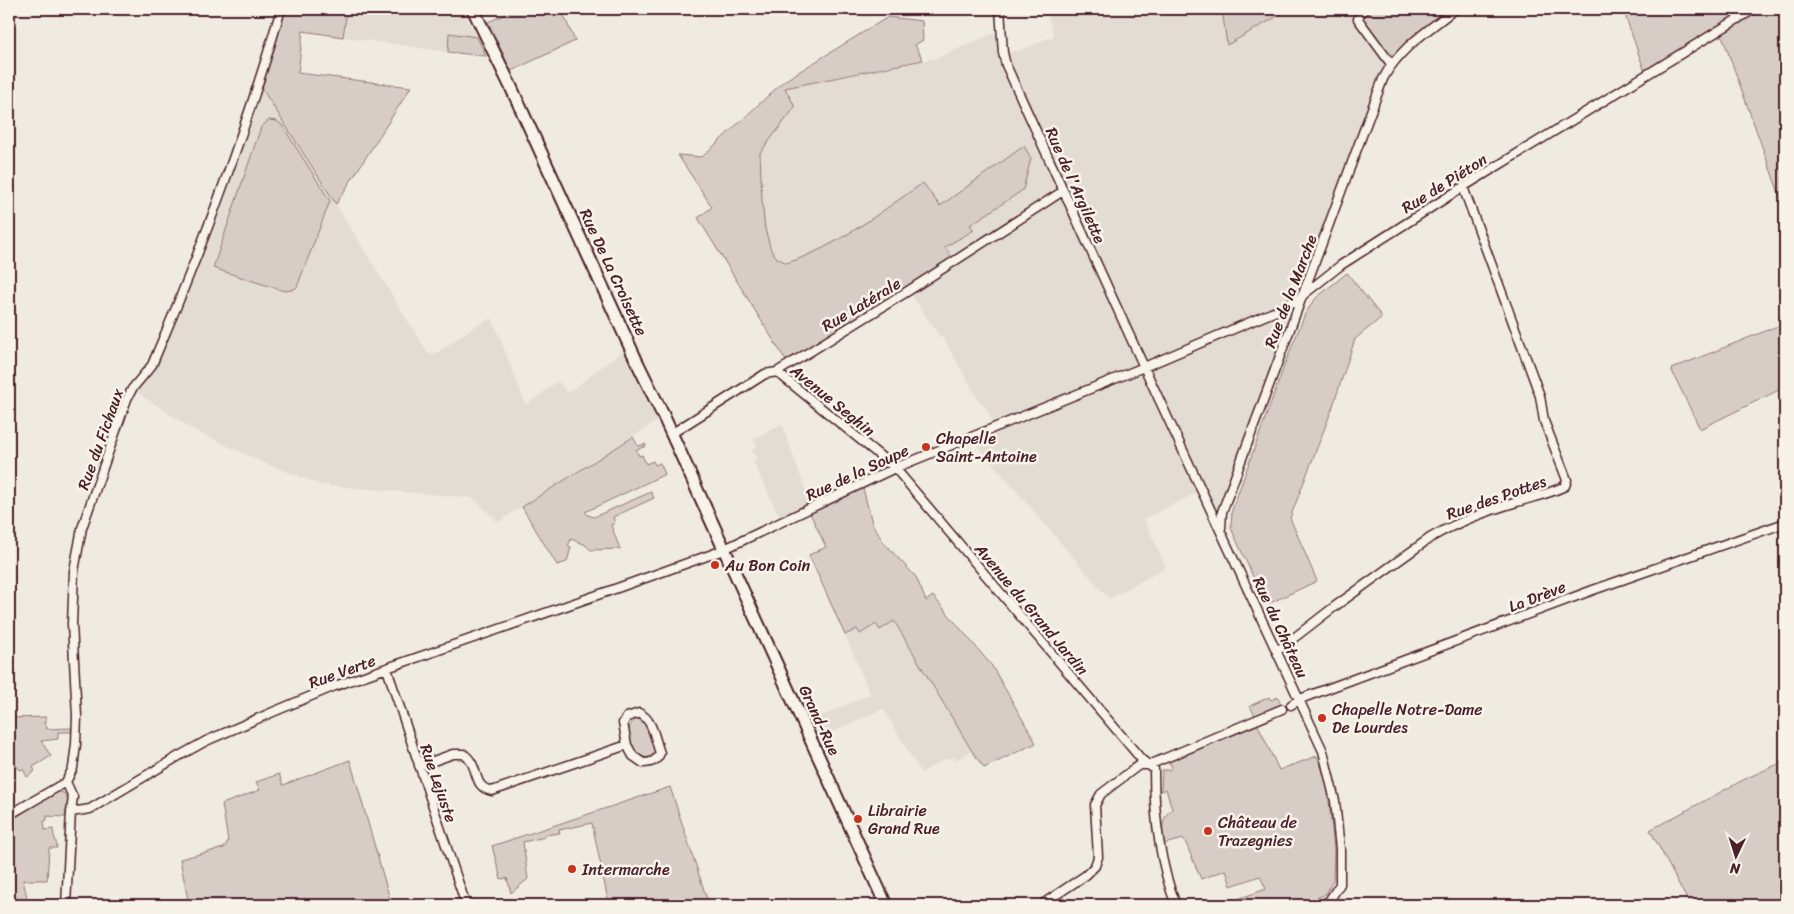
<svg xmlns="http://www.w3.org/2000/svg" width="1794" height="914" font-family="Sriracha,sans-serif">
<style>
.built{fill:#e3dcd2}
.green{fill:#d8cdc6;stroke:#917678}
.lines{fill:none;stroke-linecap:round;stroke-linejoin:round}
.minor-casing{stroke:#4a1f2b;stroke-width:11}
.secondary-casing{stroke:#4a1f2b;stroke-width:15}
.minor{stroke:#f7f3e8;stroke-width:8}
.secondary{stroke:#f7f3e8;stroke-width:11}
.poi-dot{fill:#c8321e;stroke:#f7f3e8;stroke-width:2}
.labels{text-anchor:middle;stroke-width:5;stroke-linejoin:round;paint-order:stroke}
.street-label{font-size:16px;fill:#4a1f2b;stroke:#f7f3e8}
.poi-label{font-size:16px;fill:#4a1f2b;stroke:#f7f3e8;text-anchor:start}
</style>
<rect width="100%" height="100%" fill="#f0ebe0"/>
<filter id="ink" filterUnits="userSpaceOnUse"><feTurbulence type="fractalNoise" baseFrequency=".02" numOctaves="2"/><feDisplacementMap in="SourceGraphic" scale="10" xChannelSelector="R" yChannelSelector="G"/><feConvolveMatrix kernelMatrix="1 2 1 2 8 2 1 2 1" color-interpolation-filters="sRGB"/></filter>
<g filter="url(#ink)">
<path class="built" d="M 347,9 L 462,9 L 477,37 L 450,33 L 448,52 L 343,37 Z
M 1054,9 L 1222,9 L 1227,45 L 1290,9 L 1351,9 L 1391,64 L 1222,512 L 1221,530 L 1202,490 L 1144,519 L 1166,567 L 1109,599 L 970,437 L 995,427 L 987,410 L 978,399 L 942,336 L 940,337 L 909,291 L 788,364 L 698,218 L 712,207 L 784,88 L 937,58 L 1001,30 L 1003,53 L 1021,50 L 1054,36 L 1047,13 Z
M 259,84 L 336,204 L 429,355 L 438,352 L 472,328 L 492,318 L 526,405 L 558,381 L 568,393 L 630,345 L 664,417 L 498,522 L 473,498 L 322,485 L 267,464 L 195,431 L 132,389 L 152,365 Z
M 782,424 L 812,508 L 782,522 L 753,462 L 757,460 L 751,450 L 757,447 L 753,439 Z
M 894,621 L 972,751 L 956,760 L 954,756 L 946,760 L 945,759 L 921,773 L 883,709 L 812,741 L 804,724 L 870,694 L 845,635 L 857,629 L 860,634 L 876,624 L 880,629 Z"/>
<path class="green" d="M 281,9 L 347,9 L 343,37 L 303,31 L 298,73 L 411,87 L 336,204 L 259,84 Z
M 518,9 L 561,9 L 575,41 L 511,71 L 488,22 Z
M 1222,9 L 1290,9 L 1227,45 Z
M 1351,9 L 1455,9 L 1391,64 Z
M 1623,9 L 1785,9 L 1785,210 L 1720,30 L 1646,75 Z
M 888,17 L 922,21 L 923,40 L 915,45 L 923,60 L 785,88 L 795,107 L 760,153 L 762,201 L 765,229 L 771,250 L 777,258 L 787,263 C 837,247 880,212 923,183 L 940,206 L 1024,146 L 1031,158 L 1023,190 L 970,225 L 974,230 L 945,247 L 954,261 L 788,364 L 698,218 L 712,207 L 678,155 L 702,157 L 784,81 Z
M 449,33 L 477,37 L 486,56 L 448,52 Z
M 269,120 L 277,121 L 282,125 L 330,201 L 297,287 L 292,290 L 284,291 L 213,268 L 261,127 Z
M 1347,273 L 1382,317 L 1355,339 L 1332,409 L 1290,518 L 1317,581 L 1266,605 L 1235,537 L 1231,528 L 1232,510 L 1286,361 L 1305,314 L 1316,298 Z
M 1785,323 L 1785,387 L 1700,429 L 1671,369 Z
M 633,437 L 638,446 L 645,444 L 646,446 L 636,450 L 639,456 L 642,455 L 646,464 L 653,461 L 655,465 L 660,463 L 665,474 L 585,512 L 588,515 L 594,517 L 651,492 L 654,498 L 613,517 L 615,523 L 611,525 L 620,549 L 591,550 L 584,544 L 571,539 L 568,546 L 571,547 L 567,562 L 557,565 L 522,507 Z
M 862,484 L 872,523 L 883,542 L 916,577 L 926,601 L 933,596 L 992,666 L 1036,743 L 984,768 L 972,751 L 894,621 L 880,630 L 876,624 L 860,634 L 857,629 L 845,635 L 809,555 L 826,547 L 808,509 Z
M 1269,697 L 1271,700 L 1278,697 L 1281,704 L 1255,716 L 1250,706 Z
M 46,717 L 46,722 L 44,722 L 44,724 L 46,725 L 47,729 L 72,728 L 72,732 L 58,732 L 58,739 L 41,741 L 51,756 L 33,767 L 35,771 L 27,777 L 23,769 L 20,770 L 17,766 L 10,771 L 11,775 L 9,776 L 9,718 Z
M 639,719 C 650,725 652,739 656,750 L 652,757 C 633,763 618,723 639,719 Z
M 1257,723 L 1279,770 L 1317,756 L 1327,782 L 1334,849 L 1333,880 L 1326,894 L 1300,905 L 1271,905 L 1269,900 L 1258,905 L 1233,905 L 1232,901 L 1266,889 L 1260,876 L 1231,886 L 1226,870 L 1201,879 L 1184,839 L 1163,844 C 1163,831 1160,818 1172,809 L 1166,789 L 1161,791 L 1162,770 L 1170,770 L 1172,765 L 1165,761 Z
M 350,760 L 391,903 L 369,905 L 189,905 L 180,859 L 224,848 L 228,841 L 222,804 L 260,790 L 256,782 L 279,774 L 283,785 Z
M 1785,761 L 1785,905 L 1690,905 L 1650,830 L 1745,779 Z
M 670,787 L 709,905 L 609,905 L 592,823 L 559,830 L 560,833 L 545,835 L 545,837 L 523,842 L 528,879 L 511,893 L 507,878 L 501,879 L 492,846 Z
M 56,791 L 64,793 L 68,801 L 65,817 L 47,816 L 47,820 L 44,821 L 45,830 L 53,829 C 53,837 57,841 57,848 L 49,848 L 47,880 L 23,880 L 28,902 L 48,903 L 48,905 L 15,905 L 15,901 L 9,900 L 9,822 Z"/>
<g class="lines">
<defs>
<path id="minor" d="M 1000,9 L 1003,53 L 1006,65 L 1144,367 L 1323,751 L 1335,801 L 1340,849 L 1340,884 L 1329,901 L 1321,905
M 1365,9 L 1360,14 L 1358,19 L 1391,64
M 777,372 L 895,468 L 1142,760 L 1154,769 C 1154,816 1159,862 1176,905
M 671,434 L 765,374 L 777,372 L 908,291 L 1063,191
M 1221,528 L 1222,512 L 1383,79 C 1399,48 1429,30 1455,9
M 1277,651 L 1334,607 L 1430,538 C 1457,522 1487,511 1517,502 C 1533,497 1549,494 1565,486 L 1567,480 L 1544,421 L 1540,396 L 1463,187
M 387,669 L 466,905
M 1291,705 L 1300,699 L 1593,590 L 1785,523
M 419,766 L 453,754 L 464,754 C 481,767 471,787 492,791 L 627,745 L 623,723 L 627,717 L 639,713 C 653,719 655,740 660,753 C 657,761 651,763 643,763 L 633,756 L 627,745
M 71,812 L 90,809 L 179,756 L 206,741 L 273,712 L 335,686 L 609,591 L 718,552 L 895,468 L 1144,367 L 1283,308 L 1303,295 L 1341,265 L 1463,187 L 1754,9
M 9,815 L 66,782
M 66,905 L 71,812 L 73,797 L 66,782 L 73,768 L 76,744 L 77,716 L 72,624 L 74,571 L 82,528 L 127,399 L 132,389 L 152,365 C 202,249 246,130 281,9
M 1041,905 L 1086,875 L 1095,866 L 1098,857 L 1095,805 L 1101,794 L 1139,765 L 1149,765 L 1282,709"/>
<path id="secondary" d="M 473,9 L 511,87 L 637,362 L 664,417 L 886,905"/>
</defs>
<use href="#minor" class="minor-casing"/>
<use href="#secondary" class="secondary-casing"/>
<use href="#minor" class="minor"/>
<use href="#secondary" class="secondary"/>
</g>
</g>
<g class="poi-dot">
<circle cx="926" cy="447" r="5"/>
<circle cx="715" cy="565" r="5"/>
<circle cx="1322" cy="718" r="5"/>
<circle cx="858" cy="819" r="5"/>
<circle cx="1208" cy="831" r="5"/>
<circle cx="572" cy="869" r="5"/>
</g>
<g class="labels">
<g class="street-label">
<text transform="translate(1444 183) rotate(-32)" y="6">Rue de Piéton</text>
<text transform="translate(1076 185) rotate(66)" y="6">Rue de l'Argilette</text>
<text transform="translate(614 272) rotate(65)" y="6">Rue De La Croisette</text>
<text transform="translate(1290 291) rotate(-69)" y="6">Rue de la Marche</text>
<text transform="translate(861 304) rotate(-31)" y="6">Rue Latérale</text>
<text transform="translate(833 400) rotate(39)" y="6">Avenue Seghin</text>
<text transform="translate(100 439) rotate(-70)" y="6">Rue du Fichaux</text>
<text transform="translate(857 472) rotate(-25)" y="6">Rue de la Soupe</text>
<text transform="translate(1496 497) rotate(-19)" y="6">Rue des Pottes</text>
<text transform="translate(1537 596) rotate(-21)" y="6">La Drève</text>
<text transform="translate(1032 609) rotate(50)" y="6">Avenue du Grand Jardin</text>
<text transform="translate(1281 627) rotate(65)" y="6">Rue du Château</text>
<text transform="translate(342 671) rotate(-20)" y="6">Rue Verte</text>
<text transform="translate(820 720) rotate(65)" y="6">Grand-Rue</text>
<text transform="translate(439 783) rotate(71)" y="6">Rue Lejuste</text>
</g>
<g class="poi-label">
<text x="936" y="444">Chapelle<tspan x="936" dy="18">Saint-Antoine</tspan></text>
<text x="725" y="571">Au Bon Coin</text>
<text x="1332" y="715">Chapelle Notre-Dame<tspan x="1332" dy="18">De Lourdes</tspan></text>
<text x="868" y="816">Librairie<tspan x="868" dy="18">Grand Rue</tspan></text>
<text x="1218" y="828">Château de<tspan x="1218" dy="18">Trazegnies</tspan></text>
<text x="582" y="875">Intermarche</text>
</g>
</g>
<rect width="1794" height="914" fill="none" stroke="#f7f3e8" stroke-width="30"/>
<rect x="15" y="15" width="1764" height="884" fill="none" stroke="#4a1f2b" stroke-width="2" filter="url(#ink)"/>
<g transform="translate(1736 856) rotate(184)" stroke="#f7f3e8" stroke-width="4" paint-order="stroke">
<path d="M0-4L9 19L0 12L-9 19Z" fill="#4a1f2b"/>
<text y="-8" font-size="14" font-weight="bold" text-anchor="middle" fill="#4a1f2b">N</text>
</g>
</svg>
